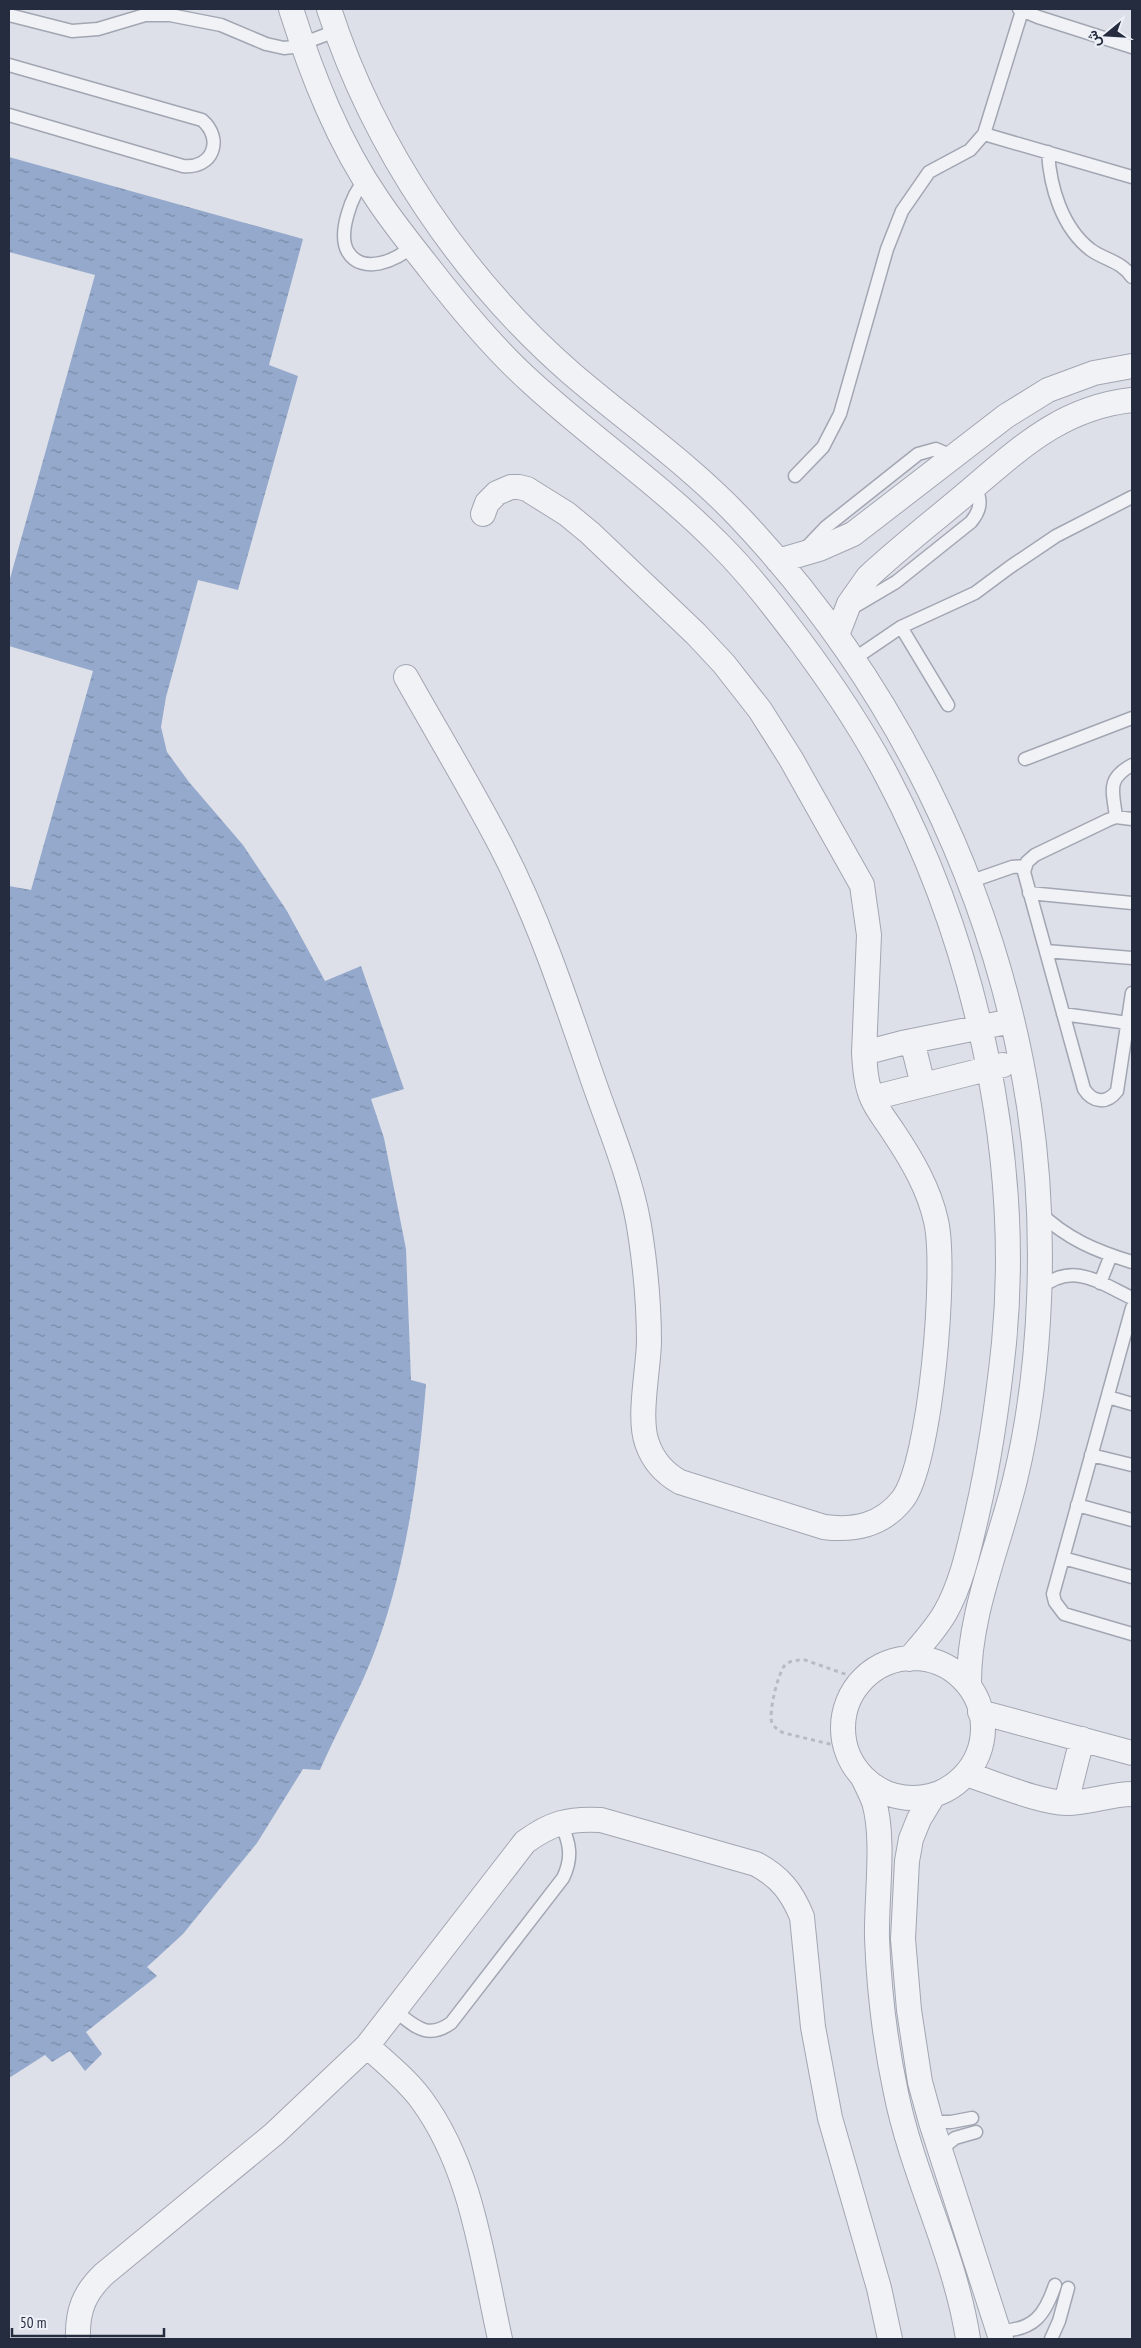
<svg xmlns="http://www.w3.org/2000/svg" width="1141" height="2348" font-family="'PT Sans Narrow',Vazirmatn,sans-serif">
<style>
.water{fill:url(#water-ripples)}
.lines{fill:none;stroke-linecap:round;stroke-linejoin:round}
.lane-casing{stroke:#a2a6b2;stroke-width:15}
.street-casing{stroke:#a2a6b2;stroke-width:26}
.path{stroke:#b7bbc3;stroke-width:3;stroke-dasharray:4 4;stroke-linecap:butt}
.lane{stroke:#f0f2f6;stroke-width:12}
.street{stroke:#f0f2f6;stroke-width:24}
</style>
<defs>
<pattern id="water-ripples" width="26" height="14" patternUnits="userSpaceOnUse" patternTransform="scale(1.25)"><rect width="26" height="14" fill="#95a9cc"/><path d="M2 4q2-2 4 0t4 0M15 11q2-2 4 0t4 0" fill="none" stroke="#798aa7"/></pattern>
</defs>
<rect width="100%" height="100%" fill="#dde0e8"/>
<path class="water" d="M 9,157 L 303,239 L 269,365 L 298,376 L 238,590 L 198,580 L 166,697 L 161,727 L 167,752 L 189,782 L 243,845 L 287,911 L 325,981 L 361,966 L 404,1089 L 371,1099 L 384,1138 L 406,1249 L 411,1380 L 426,1384 C 419,1472 407,1562 377,1645 C 362,1687 338,1729 320,1770 L 303,1769 L 257,1843 L 183,1934 L 147,1967 L 157,1976 L 86,2032 L 102,2054 L 85,2071 L 70,2051 L 52,2062 L 45,2055 L 9,2078 L 9,886 L 31,890 L 93,671 L 9,646 L 9,582 L 95,275 L 9,252 Z"/>
<g class="lines">
<defs>
<path id="lane" d="M 1019,9 L 1038,17 L 1132,47
M 9,15 L 72,31 L 98,29 L 145,15 L 170,15 L 221,25 L 266,44 L 284,48 L 293,47 L 336,31
M 9,65 L 202,120 C 224,139 213,169 183,166 L 9,115
M 984,134 L 1132,177
M 1048,152 C 1050,187 1062,228 1091,250 C 1105,260 1121,261 1132,277
M 365,180 C 352,194 337,234 348,252 C 362,275 397,261 412,246
M 795,476 L 823,447 L 840,414 L 887,249 L 902,211 L 929,172 L 970,150 L 984,134 L 1022,11
M 805,549 L 826,527 L 918,454 L 936,449 L 952,456
M 852,608 L 896,582 L 971,522 C 981,510 982,500 975,486
M 901,627 L 948,705
M 854,659 L 901,627 L 975,593 L 1010,567 L 1056,536 L 1132,497
M 1025,759 L 1132,718
M 1116,817 C 1113,791 1106,779 1132,765
M 1132,819 L 1116,817 L 1108,820 L 1035,855 L 1027,862 L 1024,872 L 1084,1089 C 1093,1103 1107,1104 1117,1091 L 1132,993
M 969,882 L 1012,867 L 1025,866
M 1029,893 L 1132,903
M 1046,951 L 1132,958
M 1063,1014 L 1128,1023
M 1039,1212 C 1067,1239 1096,1251 1132,1262
M 1100,1283 L 1111,1255
M 1039,1289 C 1073,1261 1098,1282 1132,1298
M 1132,1308 L 1053,1594 L 1055,1602 L 1064,1614 L 1132,1634
M 1108,1397 L 1132,1404
M 1091,1455 L 1132,1465
M 1077,1505 L 1132,1520
M 1063,1558 L 1132,1577
M 395,2011 C 415,2026 427,2040 451,2023 L 563,1878 C 573,1858 570,1842 560,1822
M 931,2122 L 951,2122 L 972,2118
M 939,2151 L 955,2138 L 976,2132
M 1000,2331 C 1034,2330 1045,2315 1055,2285
M 1051,2339 L 1059,2321 L 1068,2288"/>
<path id="street" d="M 291,9 C 312,75 338,142 378,200 C 394,224 412,246 430,269 C 461,309 494,349 532,383 C 593,439 662,486 720,545 C 750,575 775,608 800,641 C 832,684 863,730 888,778 C 976,945 1022,1156 1004,1343 C 998,1401 990,1457 977,1514 C 969,1548 962,1583 945,1613 C 935,1630 922,1644 909,1659
M 329,9 C 374,148 462,278 572,374 C 628,422 689,464 740,518 C 893,680 995,886 1029,1106 C 1047,1224 1043,1365 1015,1480 C 998,1549 968,1615 969,1686
M 483,514 L 487,503 L 497,493 L 511,487 L 519,487 L 527,489 L 567,514 L 590,533 L 696,634 L 724,664 L 760,710 L 791,759 L 862,885 L 869,935 L 864,1053
M 778,561 L 819,549 L 853,534 L 1006,416 L 1048,390 L 1094,373 L 1132,366
M 837,635 L 849,604 L 868,577 C 898,549 930,524 961,498 C 1015,453 1058,408 1132,400
M 406,677 C 438,734 472,790 502,848 C 540,922 566,1002 593,1080 C 611,1132 634,1184 641,1239 C 646,1273 649,1308 649,1343 C 648,1372 638,1418 647,1443 C 653,1461 664,1473 680,1482 L 824,1527 C 855,1531 882,1525 902,1500 C 931,1465 947,1267 936,1221 C 929,1189 912,1160 894,1133 C 887,1122 877,1110 872,1098 C 866,1084 865,1068 864,1053 L 902,1043 L 1012,1021
M 912,1041 L 923,1085
M 872,1098 L 1003,1065
M843 1728a70 70 0 1 1 140 0a70 70 0 1 1-140 0Z
M 980,1712 L 1132,1753
M 966,1774 C 995,1783 1038,1802 1067,1803 C 1089,1803 1110,1794 1132,1794
M 863,1778 C 867,1786 871,1794 874,1802 C 885,1838 876,1899 877,1938 C 879,1990 885,2042 896,2093 C 913,2177 955,2254 968,2339
M 933,1796 L 919,1819 L 911,1839 L 907,1861 L 903,1939 L 909,2010 L 920,2082 L 931,2122 L 1001,2339
M 1066,1803 L 1082,1739
M 367,2046 C 386,2063 406,2079 421,2099 C 472,2168 482,2258 500,2339
M 78,2339 C 77,2311 84,2293 104,2274 L 274,2134 L 367,2046 L 525,1842 C 551,1823 569,1818 601,1820 L 756,1864 C 780,1877 792,1892 802,1917 L 813,2027 L 830,2118 L 879,2288 L 890,2339"/>
</defs>
<use href="#lane" class="lane-casing"/>
<use href="#street" class="street-casing"/>
<path class="path" d="M 846,1748 L 784,1733 C 779,1731 775,1728 772,1723 C 768,1714 778,1671 786,1664 C 792,1660 798,1660 805,1660 L 862,1680"/>
<use href="#lane" class="lane"/>
<use href="#street" class="street"/>
</g>
<rect width="1141" height="2348" fill="none" stroke="#252c40" stroke-width="20"/>
<g transform="translate(1106 35) rotate(252)" stroke="#edf0f6" stroke-width="4" paint-order="stroke">
<path d="M0-4L9 19L0 12L-9 19Z" fill="#252c40"/>
<text y="-8" font-size="14" font-weight="bold" text-anchor="middle" fill="#252c40">ش</text>
</g>
<path d="M12 2328v8h152v-8" fill="none" stroke="#252c40" stroke-width="2.5"/>
<text x="20" y="2328" font-size="15" fill="#252c40" stroke="#edf0f6" stroke-width="4" paint-order="stroke">50 m</text>
</svg>
